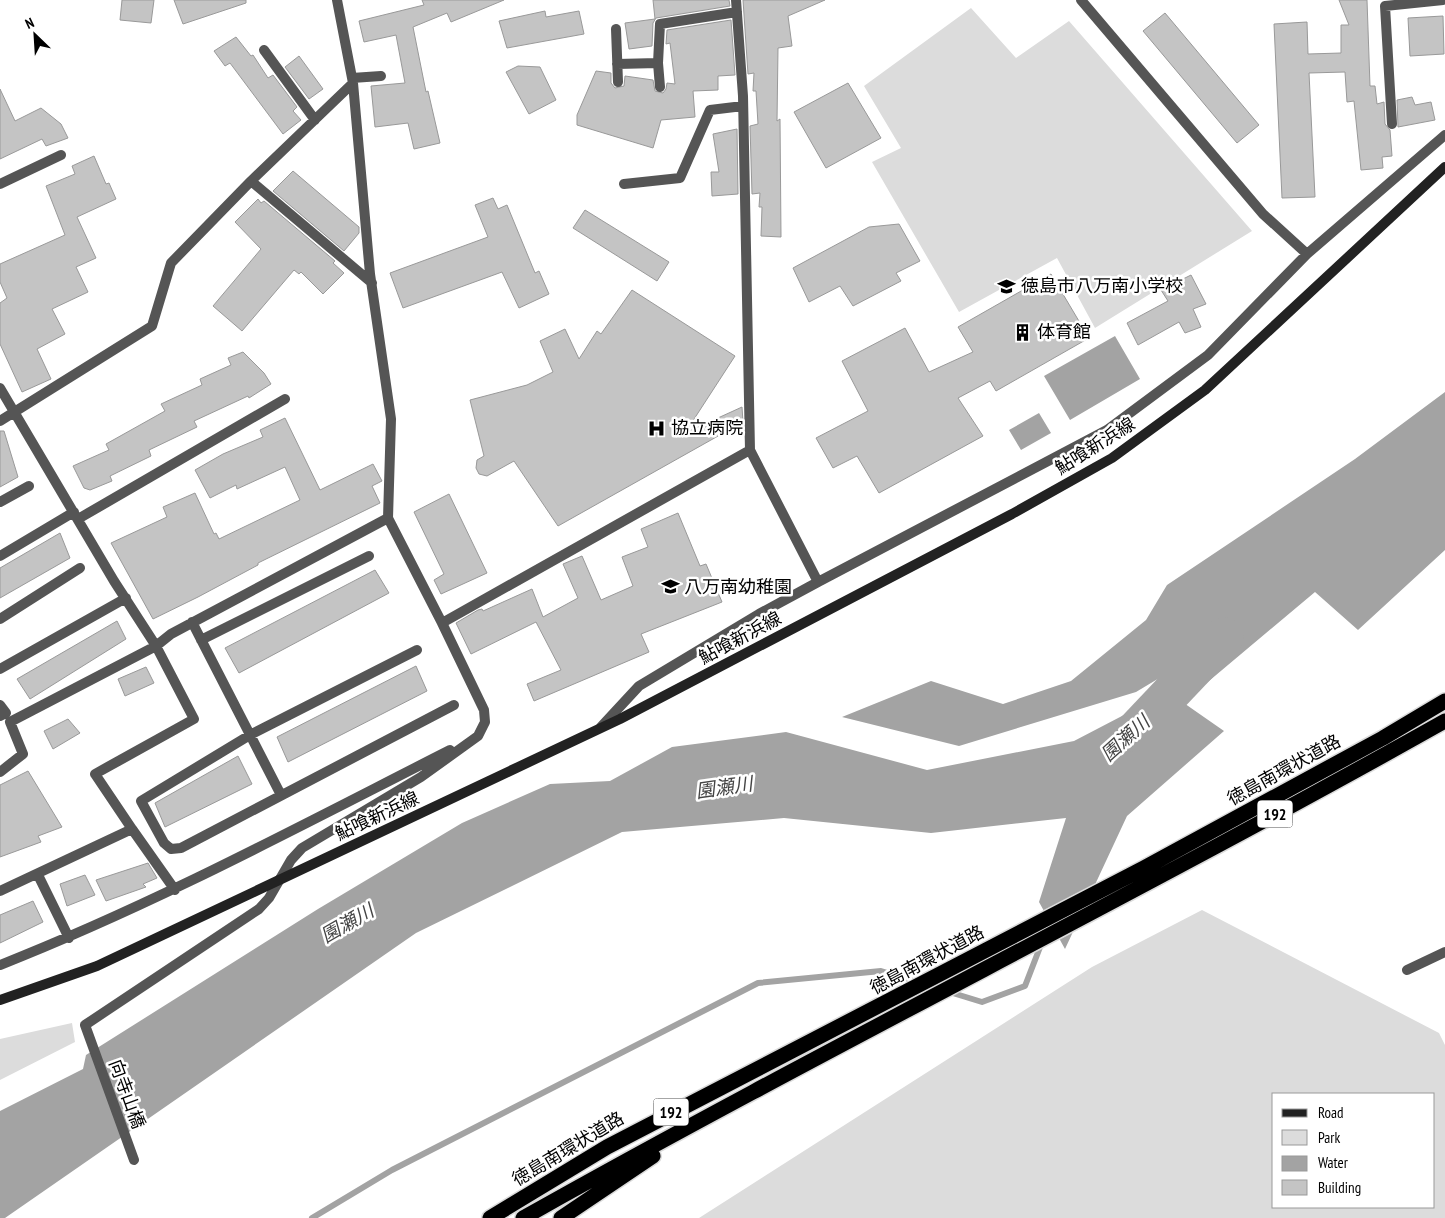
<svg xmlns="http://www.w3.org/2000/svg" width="1445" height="1218" font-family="'PT Sans Narrow','Noto Sans JP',sans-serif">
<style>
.green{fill:#dcdcdc;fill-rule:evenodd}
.water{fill:#a3a3a3}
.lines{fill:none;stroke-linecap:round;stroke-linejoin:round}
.stream{stroke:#a3a3a3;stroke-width:6}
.river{stroke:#a3a3a3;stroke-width:39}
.building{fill:#c4c4c4;stroke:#999}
.highway-casing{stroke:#dbdbdb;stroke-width:18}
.lane{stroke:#555;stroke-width:10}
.street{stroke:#555;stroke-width:10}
.secondary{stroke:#222;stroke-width:10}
.highway{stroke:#000;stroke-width:15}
.labels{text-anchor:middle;stroke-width:5;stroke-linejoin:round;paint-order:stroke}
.shield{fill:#fff;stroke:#4c4c4c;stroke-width:1}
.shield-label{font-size:16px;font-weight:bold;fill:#000}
.poi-label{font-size:18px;fill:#000;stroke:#fff;text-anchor:start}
.street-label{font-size:18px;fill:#000;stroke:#fff}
.water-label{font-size:19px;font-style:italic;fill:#444;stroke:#fff}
</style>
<rect width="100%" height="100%" fill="#fff"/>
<path class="green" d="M 971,8 L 1016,58 L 1069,21 L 1252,231 L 1095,328 L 1057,258 L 959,312 L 872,162 L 901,148 L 864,86 Z
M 1202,910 L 1439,1033 L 1445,1045 L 1445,1218 L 699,1218 L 1092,967 ZM 1274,1094 L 1434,1094 L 1434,1207 L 1274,1207 Z
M 72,1023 L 75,1042 L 0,1080 L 0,1039 Z"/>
<path class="water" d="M 1115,336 L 1140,379 L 1070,420 L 1044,376 Z
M 1445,392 L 1445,550 L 1358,630 L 1315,592 L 1203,686 L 1176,668 L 1136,692 L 959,746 L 842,717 L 931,681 L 1003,704 L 1071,681 L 1146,620 L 1167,585 L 1355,459 Z
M 1039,413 L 1051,433 L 1021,450 L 1009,430 Z
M 1168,692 L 1224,731 L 1127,816 L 1065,949 L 1039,902 L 1066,818 L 931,833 L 784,818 L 622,832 L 416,933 L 5,1218 L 0,1218 L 0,1111 L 83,1069 L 86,1055 L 318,909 L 462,823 L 550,784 L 610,781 L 672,747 L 786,732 L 927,770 L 1074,741 Z"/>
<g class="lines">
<path class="stream" d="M 312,1218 L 392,1170 L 758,983 L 881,971 L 982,1002 L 1025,986 L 1042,942"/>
<path class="river" d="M 1134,732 L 1224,637"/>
</g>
<path class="building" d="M 122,0 L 154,0 L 151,23 L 120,20 Z
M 174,0 L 246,0 L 246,3 L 183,24 Z
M 422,0 L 504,0 L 451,22 L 447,13 L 413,27 L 426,92 L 428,91 L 440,143 L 414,149 L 408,123 L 375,127 L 371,86 L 405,83 L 396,35 L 364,42 L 359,21 L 424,5 Z
M 653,0 L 729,0 L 730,6 L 656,18 L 653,23 L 652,46 L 629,49 L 625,23 L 655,19 Z
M 743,0 L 825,0 L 788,16 L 792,46 L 778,48 L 777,121 L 780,119 L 781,237 L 761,236 L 762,207 L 759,207 L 760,193 L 752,194 L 750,126 L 758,124 L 756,91 L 753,91 L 754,73 L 748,74 Z
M 1339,0 L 1367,0 L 1370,86 L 1375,86 L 1377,104 L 1384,102 L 1385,124 L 1390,130 L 1392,156 L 1382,157 L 1383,168 L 1361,170 L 1354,101 L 1347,102 L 1345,72 L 1309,73 L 1315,197 L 1282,198 L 1274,24 L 1307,22 L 1308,54 L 1341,53 L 1341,25 L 1349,25 Z
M 545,11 L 546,17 L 579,11 L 584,34 L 507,48 L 499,21 Z
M 1165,13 L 1259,125 L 1237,143 L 1143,31 Z
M 1443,16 L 1444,54 L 1410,56 L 1408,18 Z
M 731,20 L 735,75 L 718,76 L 718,90 L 693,91 L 695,117 L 661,120 L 653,148 L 577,125 L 577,115 L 596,71 L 611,73 L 611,83 L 615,88 L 624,86 L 625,76 L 653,80 L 655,91 L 663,93 L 666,89 L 667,83 L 675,84 L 670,43 L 666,44 L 667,30 Z
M 236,37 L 251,56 L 253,55 L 268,78 L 273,75 L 297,107 L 293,111 L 301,120 L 283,134 L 230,63 L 225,66 L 214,51 Z
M 299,56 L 323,89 L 309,99 L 285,67 Z
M 518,66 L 540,67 L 556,100 L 529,114 L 506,72 Z
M 848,83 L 881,138 L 826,168 L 794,112 Z
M 0,89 L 15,121 L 41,108 L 61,124 L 68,138 L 46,146 L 42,139 L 0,159 Z
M 1412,97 L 1415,105 L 1431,102 L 1435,120 L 1398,127 L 1397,100 Z
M 737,129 L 738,194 L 712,196 L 711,172 L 719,172 L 713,134 Z
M 94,156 L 106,184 L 109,183 L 116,199 L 77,217 L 96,258 L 76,267 L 88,292 L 52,309 L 65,334 L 37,349 L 51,379 L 22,392 L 0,344 L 0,303 L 7,298 L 0,282 L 0,264 L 65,235 L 46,186 L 75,174 L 72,166 Z
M 293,171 L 359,227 L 359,233 L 344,251 L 273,191 Z
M 493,198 L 498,209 L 507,205 L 535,273 L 539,271 L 549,294 L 519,308 L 502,272 L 403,308 L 390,273 L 488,237 L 475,205 Z
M 258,199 L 261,203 L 264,201 L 335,261 L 333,263 L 344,273 L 323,294 L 301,272 L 299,274 L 294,270 L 242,331 L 213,306 L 261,249 L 235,222 Z
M 585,210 L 669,262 L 657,281 L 573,228 Z
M 899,224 L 920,261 L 896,273 L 901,281 L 853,306 L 840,286 L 809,302 L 793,268 L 869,227 Z
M 1051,274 L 1089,338 L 996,391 L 990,381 L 958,398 L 983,436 L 879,493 L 857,456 L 833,468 L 816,438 L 868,411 L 842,361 L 905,328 L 929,372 L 973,352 L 958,327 Z
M 1191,275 L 1206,304 L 1193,309 L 1201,327 L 1185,333 L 1179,322 L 1138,345 L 1127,323 L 1168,301 L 1161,290 Z
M 632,290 L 735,356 L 685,433 L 742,407 L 743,422 L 558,526 L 514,461 L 487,476 L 479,474 L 476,468 L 477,460 L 484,456 L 470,400 L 527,385 L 553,372 L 540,341 L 565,329 L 579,359 L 597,331 L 601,334 Z
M 243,352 L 264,373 L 271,384 L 249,398 L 248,396 L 194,421 L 197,427 L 149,450 L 151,456 L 110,476 L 112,481 L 90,490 L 84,488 L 73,466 L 109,450 L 106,444 L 165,411 L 161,404 L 202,385 L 200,379 L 231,365 L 228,358 Z
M 285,418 L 320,490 L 373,464 L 382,481 L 372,486 L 380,503 L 258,563 L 258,565 L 198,597 L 153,619 L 111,543 L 167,517 L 163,507 L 195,493 L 214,534 L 216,533 L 219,539 L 300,500 L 285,467 L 237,489 L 236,485 L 210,498 L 195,470 L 223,454 L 263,437 L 260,430 Z
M 0,431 L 4,431 L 18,477 L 0,487 Z
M 449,494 L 487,573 L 441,594 L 434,580 L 444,574 L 414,512 Z
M 678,513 L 700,566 L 706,564 L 722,602 L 641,634 L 649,652 L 534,701 L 527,684 L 561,670 L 536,622 L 471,654 L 456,623 L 478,610 L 482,609 L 483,611 L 532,589 L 543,617 L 578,598 L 563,564 L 582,556 L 601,600 L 633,586 L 622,557 L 648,547 L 641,529 Z
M 60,533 L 70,558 L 0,598 L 0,568 Z
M 375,570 L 389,593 L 239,673 L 225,648 Z
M 117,621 L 126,639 L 30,699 L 17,679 Z
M 416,666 L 427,691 L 288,762 L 277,737 Z
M 146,667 L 154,683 L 125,696 L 118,679 Z
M 68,719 L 80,733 L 53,749 L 44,731 Z
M 238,756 L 252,784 L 165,827 L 155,803 Z
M 28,771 L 62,827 L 38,836 L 41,842 L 0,857 L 0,785 Z
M 148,863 L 157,878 L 143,884 L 146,887 L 106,901 L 96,880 Z
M 85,875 L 95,895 L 67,906 L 60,884 Z
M 33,901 L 43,922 L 0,943 L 0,915 Z"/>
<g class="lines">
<defs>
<path id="highway" d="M 490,1218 L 607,1147 L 1144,868 L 1383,738 L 1445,701
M 523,1218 C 827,1047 1141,892 1445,721
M 561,1218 L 653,1156"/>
</defs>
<use href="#highway" class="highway-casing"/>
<path class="lane" d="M 1407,970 L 1445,952
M 134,1160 L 85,1025 L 259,909 L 269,898 L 280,879"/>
<path class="street" d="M 337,0 L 353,83 L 370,274 L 391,419 L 388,518 L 442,623
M 736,0 L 743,96 L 750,450
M 1081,0 L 1263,214 L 1307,254 L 1445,135
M 616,29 L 618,82
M 264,50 L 315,120
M 617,64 L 658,63
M 352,78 L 381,76
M 660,87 L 658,63 L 660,24 L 737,12
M 1392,124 L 1385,6 L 1443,0
M 251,181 L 372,283
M 0,184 L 61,155
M 624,184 L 680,178 L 710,110 L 743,106
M 0,388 L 114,581 L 156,646 L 171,634 L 388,518
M 0,421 L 152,326 L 171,263 L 251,181 L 353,83
M 0,502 L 29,486
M 78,519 L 285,399
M 0,556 L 74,512
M 818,582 L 1107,430 L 1208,355 L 1307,254
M 0,619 L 80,568
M 192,622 L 281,795
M 201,640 L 369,556
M 417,650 L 250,735 L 141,801 L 164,843 L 171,849 L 181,848 L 454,705
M 0,669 L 126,598
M 0,705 L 6,713 L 0,716
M 0,772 L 23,754 L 10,722 L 156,646 L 194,719 L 95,774 L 132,829 L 0,891
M 132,829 L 175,890
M 38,875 L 69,938
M 280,879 L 291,860 L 302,848 L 421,777 L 478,736 L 485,722 L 484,710 L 442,623 L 750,450 L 818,582 L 759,614 L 639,686 L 601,727
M 0,965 C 155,904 302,825 450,750"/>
<path class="secondary" d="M 0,1000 L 97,966 L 620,719 L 1012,514 L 1112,458 L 1205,390 L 1445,167"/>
<use href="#highway" class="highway"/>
</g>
<defs>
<symbol id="school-bare" viewBox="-9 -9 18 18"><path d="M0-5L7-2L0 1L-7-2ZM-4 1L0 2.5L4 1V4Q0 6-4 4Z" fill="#000" stroke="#fff" stroke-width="2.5" paint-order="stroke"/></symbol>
<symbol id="building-bare" viewBox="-9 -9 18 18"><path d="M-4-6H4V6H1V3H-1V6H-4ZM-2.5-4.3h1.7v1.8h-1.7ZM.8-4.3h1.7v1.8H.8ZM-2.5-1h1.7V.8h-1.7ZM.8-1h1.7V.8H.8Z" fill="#000" stroke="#fff" stroke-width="2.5" paint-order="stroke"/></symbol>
<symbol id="hospital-bare" viewBox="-9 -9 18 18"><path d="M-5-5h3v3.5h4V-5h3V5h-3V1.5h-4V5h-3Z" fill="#000" stroke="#fff" stroke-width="2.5" paint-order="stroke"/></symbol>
</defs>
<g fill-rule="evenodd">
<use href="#school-bare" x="994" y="274" width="25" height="25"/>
<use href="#building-bare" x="1010" y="320" width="25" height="25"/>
<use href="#hospital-bare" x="644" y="416" width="25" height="25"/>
<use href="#school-bare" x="658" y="574" width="25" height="25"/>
</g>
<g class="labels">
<g class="shield">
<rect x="1257.5" y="800.5" width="35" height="27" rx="4"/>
<rect x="653.5" y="1098.5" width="35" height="27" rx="4"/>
</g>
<g class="shield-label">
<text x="1275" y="820">192</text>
<text x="671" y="1118">192</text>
</g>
<g class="poi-label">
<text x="1021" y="292">徳島市八万南小学校</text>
<text x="1037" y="338">体育館</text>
<text x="671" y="434">協立病院</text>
<text x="684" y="593">八万南幼稚園</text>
</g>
<g class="street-label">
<text transform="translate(1095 446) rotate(-32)" y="6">鮎喰新浜線</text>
<text transform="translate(740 638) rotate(-28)" y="6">鮎喰新浜線</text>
<text transform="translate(1284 770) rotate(-29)" y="6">徳島南環状道路</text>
<text transform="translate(377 816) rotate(-25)" y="6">鮎喰新浜線</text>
<text transform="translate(927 960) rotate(-28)" y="6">徳島南環状道路</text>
<text transform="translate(127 1094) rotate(70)" y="6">向寺山橋</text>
<text transform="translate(568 1149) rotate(-31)" y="6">徳島南環状道路</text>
</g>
<g class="water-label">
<text transform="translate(1125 738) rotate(-42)" y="7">園瀬川</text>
<text transform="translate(724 787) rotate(-8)" y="7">園瀬川</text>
<text transform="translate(347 923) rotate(-30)" y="7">園瀬川</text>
</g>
</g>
<rect x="1272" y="1093" width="162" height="115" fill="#ffffff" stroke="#999999"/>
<rect x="1282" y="1109" width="25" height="8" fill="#222222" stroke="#999999"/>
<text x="1318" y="1118" font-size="15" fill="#000000">Road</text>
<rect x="1282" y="1130" width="25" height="15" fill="#dcdcdc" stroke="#999999"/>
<text x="1318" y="1143" font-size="15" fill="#000000">Park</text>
<rect x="1282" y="1156" width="25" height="15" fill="#a3a3a3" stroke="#999999"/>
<text x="1318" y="1168" font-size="15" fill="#000000">Water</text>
<rect x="1282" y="1180" width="25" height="15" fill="#c4c4c4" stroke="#999999"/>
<text x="1318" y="1193" font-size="15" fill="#000000">Building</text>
<g transform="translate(35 35) rotate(335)" stroke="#ffffff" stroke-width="4" paint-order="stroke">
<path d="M0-4L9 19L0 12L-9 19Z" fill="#000000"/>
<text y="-8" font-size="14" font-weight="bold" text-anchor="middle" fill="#000000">N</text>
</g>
</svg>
